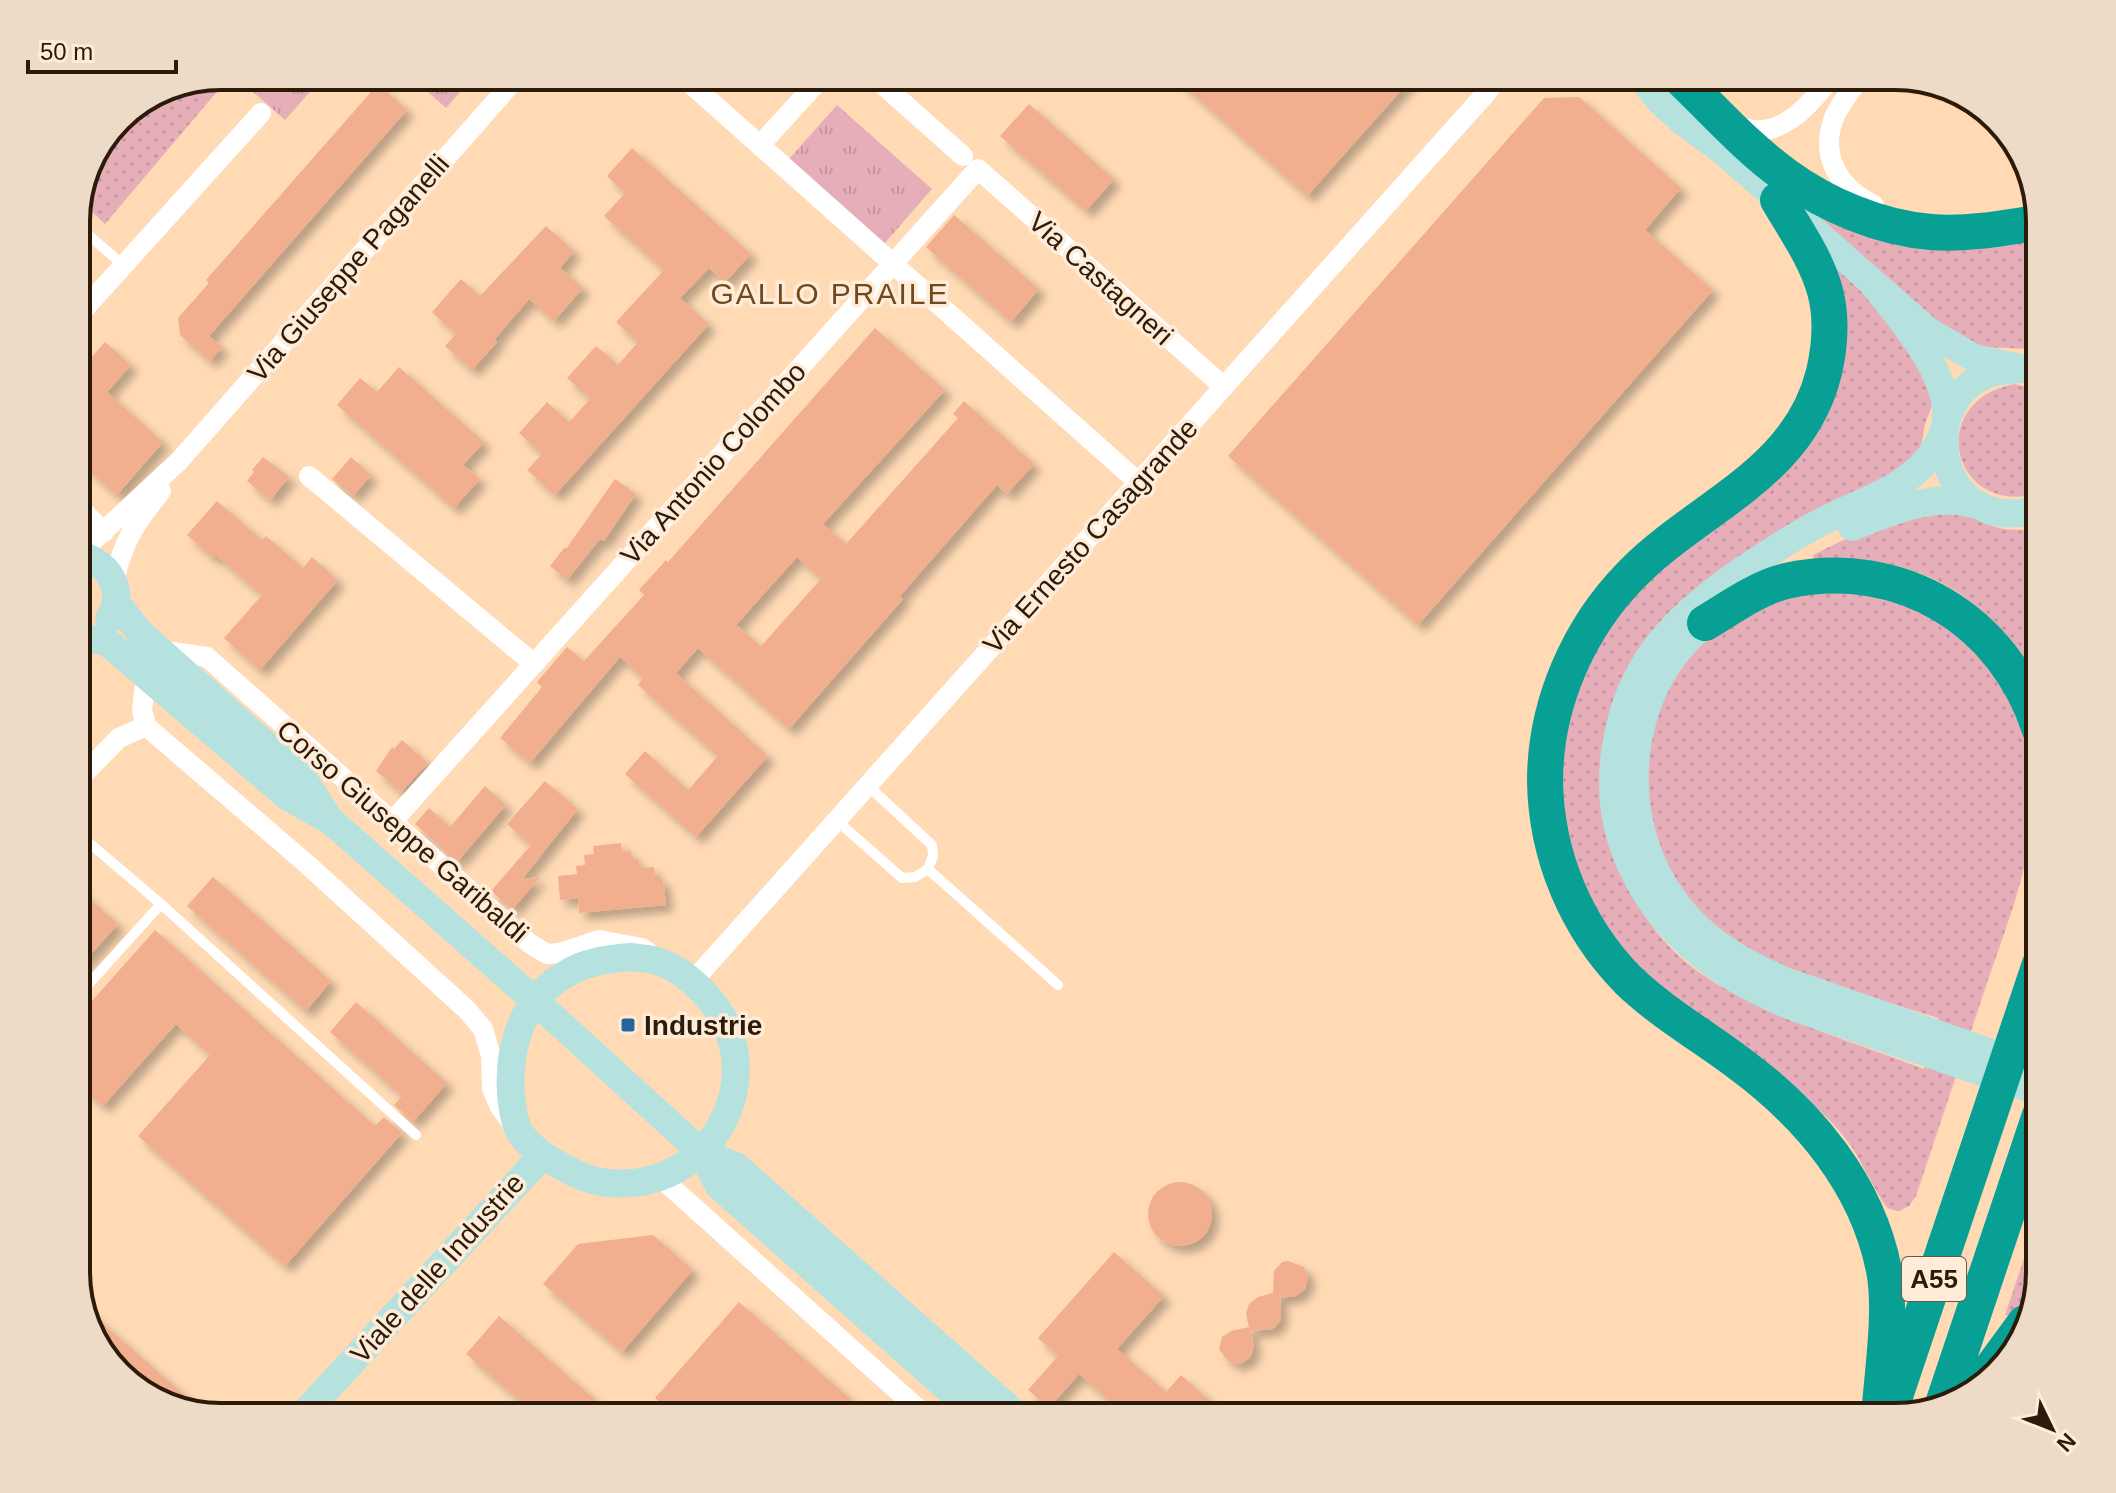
<svg xmlns="http://www.w3.org/2000/svg" width="2116" height="1493" font-family="Helvetica,sans-serif">
<style>
.grass{fill:url(#grass-dots)}
.park{fill:url(#park-tufts)}
.building{fill:#f2af8f;fill-rule:evenodd;filter:url(#shadow)}
.lines{fill:none;stroke-linecap:round;stroke-linejoin:round}
.lane{stroke:#fff;stroke-width:10}
.street{stroke:#fff;stroke-width:20}
.secondary{stroke:#b5e2df;stroke-width:28}
.highway{stroke:#089f95;stroke-width:36}
.poi-dot{fill:#24669c;stroke:#feebd8;stroke-width:3}
.labels{text-anchor:middle;stroke-width:7;stroke-linejoin:round;paint-order:stroke}
.shield{fill:#feebd8;stroke:#6b5947;stroke-width:2}
.shield-label{font-size:26px;font-weight:bold;fill:#2c1b09}
.street-label{font-size:28px;fill:#2c1b09;stroke:#feebd8}
.poi-label{font-size:28px;font-weight:bold;fill:#2c1b09;stroke:#feebd8;text-anchor:start}
.neighbourhood-label{font-size:30px;letter-spacing:2px;fill:#70491c;stroke:#feebd8}
.rim{fill:none;stroke:#2c1b09;stroke-width:4}
</style>
<defs>
<pattern id="grass-dots" width="8" height="8" patternUnits="userSpaceOnUse" patternTransform="scale(2)"><rect width="8" height="8" fill="#e6aeb8"/><path d="M2 2h.1M6 6h.1" fill="none" stroke="#c5959d" stroke-width="1.8" stroke-linecap="round"/></pattern>
<pattern id="park-tufts" width="24" height="20" patternUnits="userSpaceOnUse" patternTransform="scale(2)"><rect width="24" height="20" fill="#e6aeb8"/><path d="M3 7l-1-3M5 7V3M7 7l1-3M15 17l-1-3M17 17v-4M19 17l1-3" fill="none" stroke="#c5959d"/></pattern>
<filter id="shadow"><feDropShadow dx="7" dy="7" stdDeviation="4" flood-color="#0004"/></filter>
</defs>
<rect width="100%" height="100%" fill="#ffdab5"/>
<path class="grass" d="M 209,79 L 220,88 L 105,224 L 81,201 L 119,118 L 166,87 Z
M 1781,182 L 1822,207 L 2040,237 L 2040,353 L 2031,349 L 1983,347 L 1937,325 Z
M 1832,268 L 1836,268 C 1877,305 1916,344 1934,396 C 1933,405 1930,411 1927,419 C 1920,437 1926,447 1911,463 C 1887,490 1840,498 1809,515 C 1781,529 1757,546 1732,563 C 1640,626 1606,682 1602,795 C 1600,822 1611,851 1623,876 C 1639,910 1658,939 1687,963 C 1745,1011 1852,1041 1924,1069 L 1938,1018 C 1874,997 1798,981 1741,945 C 1649,886 1615,764 1679,672 C 1691,655 1706,637 1723,624 C 1742,611 1768,603 1790,597 C 1846,581 1902,592 1949,625 C 1995,657 2026,708 2033,764 C 2042,841 2009,917 1985,989 C 1962,1058 1939,1127 1916,1196 L 1909,1206 L 1899,1211 C 1897,1211 1889,1209 1888,1208 C 1882,1204 1859,1157 1851,1146 C 1824,1108 1785,1082 1747,1055 C 1710,1028 1669,1005 1636,972 C 1624,959 1613,944 1604,929 C 1591,910 1577,887 1569,865 C 1537,772 1561,668 1627,596 C 1700,516 1815,484 1837,366 C 1843,333 1841,303 1830,271 Z
M 2014,384 L 2040,390 L 2040,493 C 1953,519 1923,402 2014,384 Z
M 1957,508 C 1983,526 2009,535 2040,527 L 2040,681 C 2005,619 1943,568 1870,561 C 1852,559 1833,561 1814,561 L 1813,555 L 1868,528 Z
M 2040,1211 L 2040,1272 L 2034,1290 L 2011,1316 L 2005,1315 Z"/>
<path class="park" d="M 235,76 L 324,76 L 285,120 Z
M 410,76 L 474,76 L 446,108 Z
M 837,105 L 932,189 L 884,244 L 789,159 Z"/>
<path class="building" d="M 1173,76 L 1414,76 L 1307,196 Z
M 378,84 L 407,110 L 209,336 L 222,347 L 210,361 L 180,335 L 178,318 L 209,283 L 206,280 Z
M 1579,97 L 1681,188 L 1645,230 L 1713,290 L 1418,625 L 1228,456 L 1544,98 Z
M 1029,104 L 1114,179 L 1086,211 L 1000,136 Z
M 632,148 L 751,254 L 725,282 L 709,268 L 680,298 L 709,324 L 555,495 L 527,470 L 542,454 L 519,433 L 547,402 L 569,422 L 590,399 L 567,378 L 596,346 L 618,365 L 638,342 L 616,322 L 664,270 L 604,216 L 625,193 L 607,176 Z
M 954,215 L 1039,289 L 1011,322 L 926,247 Z
M 546,226 L 574,251 L 560,268 L 583,288 L 554,321 L 529,299 L 494,340 L 497,342 L 472,370 L 445,346 L 456,334 L 432,312 L 461,279 L 480,296 Z
M 875,328 L 945,390 L 823,524 L 846,544 L 958,418 L 953,414 L 964,401 L 1034,464 L 1007,494 L 997,485 L 900,596 L 903,599 L 789,729 L 698,648 L 676,673 L 768,756 L 696,837 L 625,774 L 645,751 L 688,790 L 718,756 L 638,685 L 643,678 L 620,657 L 530,763 L 500,738 L 542,687 L 537,682 L 567,647 L 584,661 L 644,595 L 639,590 L 666,560 L 668,562 ZM 797,557 L 821,579 L 761,646 L 736,625 Z
M 105,342 L 131,365 L 107,392 L 163,442 L 117,495 L 76,459 L 76,375 Z
M 399,367 L 484,442 L 463,465 L 480,479 L 454,508 L 337,405 L 360,378 L 377,392 Z
M 263,457 L 289,477 L 270,500 L 247,481 L 254,472 L 252,470 Z
M 351,457 L 371,475 L 353,496 L 332,479 Z
M 615,479 L 636,494 L 604,541 L 600,539 L 567,580 L 550,566 L 565,547 L 566,549 Z
M 217,501 L 262,540 L 266,536 L 303,568 L 312,557 L 338,580 L 260,670 L 224,638 L 262,595 L 216,555 L 213,558 L 187,535 Z
M 402,740 L 428,763 L 401,792 L 376,771 L 392,747 L 394,749 Z
M 545,781 L 578,809 L 522,879 L 540,877 L 512,910 L 491,891 L 531,845 L 507,824 Z
M 485,786 L 506,805 L 457,862 L 415,824 L 429,808 L 450,827 Z
M 621,843 L 622,852 L 631,851 L 632,860 L 639,860 L 640,868 L 654,867 L 655,879 L 663,879 L 666,905 L 579,913 L 578,898 L 560,900 L 558,876 L 577,874 L 576,866 L 585,865 L 584,855 L 594,854 L 593,846 Z
M 213,877 L 331,981 L 306,1011 L 187,906 Z
M 76,887 L 118,924 L 76,971 Z
M 155,930 L 375,1126 L 384,1117 L 402,1133 L 285,1266 L 138,1136 L 210,1055 L 176,1024 L 103,1106 L 76,1082 L 76,1019 Z
M 356,1002 L 447,1083 L 413,1122 L 394,1105 L 402,1096 L 330,1032 Z
M1148 1214a32 32 0 1 1 64 0a32 32 0 1 1-64 0Z
M 653,1235 L 693,1270 L 622,1352 L 543,1284 L 578,1244 Z
M 1114,1252 L 1164,1296 L 1117,1349 L 1166,1392 L 1181,1375 L 1219,1409 L 1212,1417 L 1128,1417 L 1079,1374 L 1049,1408 L 1028,1390 L 1058,1356 L 1038,1338 Z
M 1288,1261 L 1304,1267 L 1308,1277 L 1305,1289 L 1296,1296 L 1280,1298 L 1281,1320 L 1273,1329 L 1251,1331 L 1254,1347 L 1250,1358 L 1240,1364 L 1229,1362 L 1219,1349 L 1222,1337 L 1231,1331 L 1249,1327 L 1246,1314 L 1249,1304 L 1258,1297 L 1273,1293 L 1274,1271 L 1282,1262 Z
M 739,1302 L 871,1417 L 676,1417 L 655,1398 Z
M 84,1307 L 204,1412 L 140,1392 L 95,1344 Z
M 499,1316 L 615,1417 L 539,1417 L 466,1354 Z"/>
<g class="lines">
<path class="lane" d="M 76,224 L 123,265
M 836,820 L 902,878 L 915,877 L 928,869 L 933,856 L 932,845 L 867,785
M 76,825 L 80,835 L 161,904 L 416,1135
M 928,869 L 1058,985
M 76,998 L 161,904"/>
<path class="street" d="M 682,76 L 1138,482
M 873,76 L 963,156
M 1862,76 C 1852,89 1840,103 1834,118 C 1819,157 1840,189 1874,205
M 1735,125 C 1779,144 1807,107 1833,76
M 760,145 L 823,76
M 76,318 L 261,113
M 309,476 L 534,664
M 76,504 L 104,532
M 79,554 L 179,461 L 518,76
M 114,581 C 124,539 135,524 161,491
M 159,650 L 207,657 L 529,943 L 547,954 L 560,953 L 599,940 L 642,948 L 649,953
M 146,676 L 142,710 L 146,726 L 308,865 L 467,1010 L 483,1029 L 491,1056 L 492,1088 L 500,1107 L 512,1123
M 76,782 L 119,738 L 146,726
M 391,823 L 978,169 L 1224,387
M 693,981 L 1488,91 L 1498,76
M 661,1178 L 927,1417"/>
<path class="secondary" d="M 1640,76 L 1660,101 L 1682,121 L 1723,151 L 1928,331 L 1974,358 L 2024,369
M 1874,285 C 1901,319 1961,386 1943,433 C 1924,484 1868,498 1825,520 C 1794,536 1765,555 1737,574 C 1672,620 1629,664 1616,746 C 1611,778 1612,811 1622,842 C 1650,926 1715,976 1794,1007 L 2040,1092
M 2014,370 C 1909,371 1926,543 2040,509
M 1852,527 C 1894,510 1936,491 1981,506
M 76,554 C 107,560 128,590 109,619
M 116,602 L 140,633 L 303,778 L 328,817
M 1720,610 C 1699,627 1679,645 1665,668 C 1615,750 1627,864 1700,930 C 1724,952 1752,966 1782,980 L 2040,1070
M 76,636 L 107,642 L 287,796 L 331,821 L 534,1000 L 701,1152 L 737,1167 L 1019,1417
M 630,957 C 639,958 651,958 660,962 C 676,968 692,980 704,993 C 778,1070 713,1193 609,1183 C 594,1182 576,1175 563,1167 C 548,1159 531,1149 521,1134 C 514,1124 512,1105 511,1093 C 508,1046 522,999 566,974 C 585,962 608,959 630,957 Z
M 701,1152 L 719,1186 L 980,1417
M 301,1417 L 542,1156"/>
<path class="highway" d="M 1678,76 C 1713,109 1746,147 1785,175 C 1826,205 1880,228 1931,232 C 1967,235 2005,228 2040,222
M 1778,200 C 1795,229 1816,258 1825,291 C 1832,317 1830,346 1824,372 C 1799,475 1698,506 1631,575 C 1578,629 1545,705 1545,781 C 1546,855 1576,927 1628,980 C 1661,1012 1703,1036 1740,1064 C 1809,1115 1867,1184 1884,1270 C 1892,1311 1882,1374 1879,1417
M 1705,623 C 1730,608 1757,588 1786,581 C 1900,556 2005,620 2040,730
M 1978,1387 L 2025,1323
M 1893,1402 L 2040,964
M 1943,1404 L 2040,1115"/>
</g>
<rect class="poi-dot" x="620" y="1017" width="16" height="16" rx="4"/>
<g class="labels">
<rect class="shield" x="1902" y="1257" width="64" height="44" rx="6"/>
<g class="shield-label">
<text x="1934" y="1288">A55</text>
</g>
<g class="street-label">
<text transform="translate(348 268) rotate(-49)" y="10">Via Giuseppe Paganelli</text>
<text transform="translate(1101 278) rotate(42)" y="10">Via Castagneri</text>
<text transform="translate(713 463) rotate(-48)" y="10">Via Antonio Colombo</text>
<text transform="translate(1090 536) rotate(-48)" y="10">Via Ernesto Casagrande</text>
<text transform="translate(403 831) rotate(41)" y="10">Corso Giuseppe Garibaldi</text>
<text transform="translate(437 1268) rotate(-48)" y="10">Viale delle Industrie</text>
</g>
<g class="poi-label">
<text x="644" y="1035">Industrie</text>
</g>
<g class="neighbourhood-label">
<text x="830" y="304">GALLO PRAILE</text>
</g>
</g>
<path d="M0 0H2116V1493H0ZM221 90H1895A131 131 0 0 1 2026 221V1272A131 131 0 0 1 1895 1403H221A131 131 0 0 1 90 1272V221A131 131 0 0 1 221 90Z" fill="#eddac7" fill-rule="evenodd"/>
<path class="rim" d="M221 90H1895A131 131 0 0 1 2026 221V1272A131 131 0 0 1 1895 1403H221A131 131 0 0 1 90 1272V221A131 131 0 0 1 221 90Z"/>
<g transform="translate(2052 1429) rotate(133)" stroke="#feebd8" stroke-width="6" paint-order="stroke">
<path d="M0-6L14 30L0 20L-14 30Z" fill="#2c1b09"/>
<text y="-12" font-size="22" font-weight="bold" text-anchor="middle" fill="#2c1b09">N</text>
</g>
<path d="M28 60v12h148v-12" fill="none" stroke="#2c1b09" stroke-width="4"/>
<text x="40" y="60" font-size="24" fill="#2c1b09" stroke="#feebd8" stroke-width="6" paint-order="stroke">50 m</text>
</svg>
